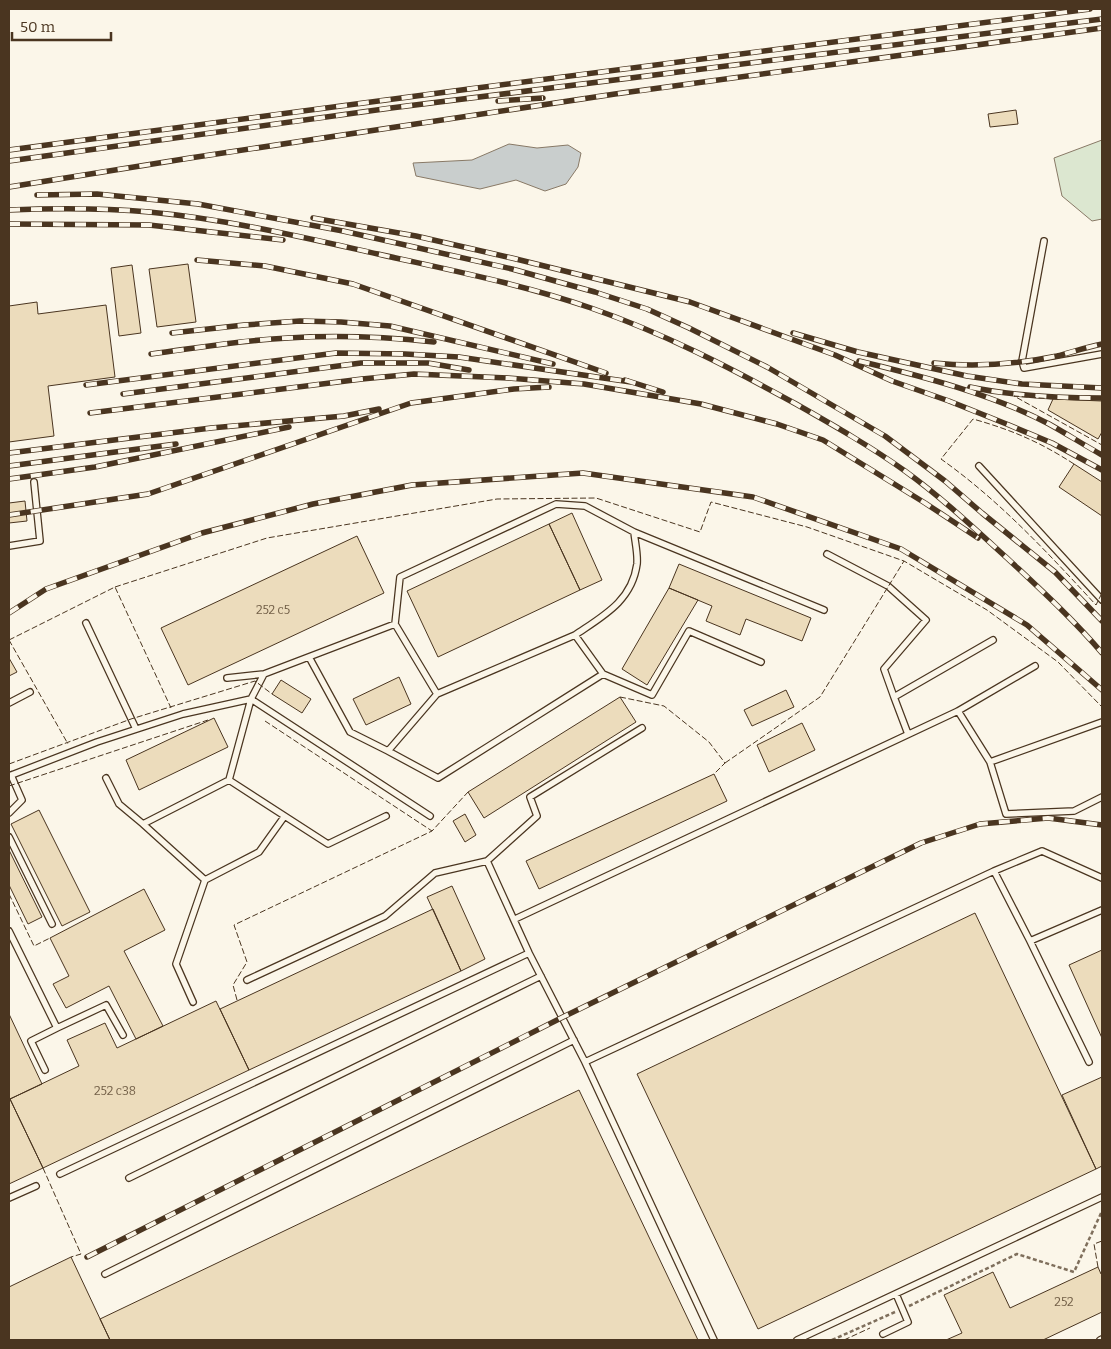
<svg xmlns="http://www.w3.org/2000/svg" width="1111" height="1349" font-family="Bitter,serif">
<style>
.green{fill:#dce7d0;stroke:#887966}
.water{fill:#c9cecd;stroke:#887966}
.building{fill:#ecdcbc;stroke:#4a3520}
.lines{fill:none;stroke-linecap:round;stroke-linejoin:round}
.lane-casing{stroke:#4a3520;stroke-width:8}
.path{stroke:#7f6f5c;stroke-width:2.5;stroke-dasharray:4 2.5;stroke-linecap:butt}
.lane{stroke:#fbf6e9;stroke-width:5.5}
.rail-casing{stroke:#4a3520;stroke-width:5.5}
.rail{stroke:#fbf6e9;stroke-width:4;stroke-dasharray:11;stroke-linecap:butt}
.fence{stroke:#4a3520;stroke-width:1;stroke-dasharray:6 2.5;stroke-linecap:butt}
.labels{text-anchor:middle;stroke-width:4;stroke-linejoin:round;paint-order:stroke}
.number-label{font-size:12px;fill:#725f47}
</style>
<rect width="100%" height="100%" fill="#fbf6e9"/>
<path class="green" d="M 1102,140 L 1102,219 L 1092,221 L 1062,196 L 1054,158 Z"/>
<path class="water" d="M 509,144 L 537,148 L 568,145 L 581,153 L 578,167 L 566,184 L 545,191 L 516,180 L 480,189 L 416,176 L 413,163 L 472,160 Z"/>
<path class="building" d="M 1016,110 L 1018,124 L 990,127 L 988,114 Z
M 188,264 L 196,322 L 157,327 L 149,269 Z
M 132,265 L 141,333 L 119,336 L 111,268 Z
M 37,302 L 38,314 L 106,305 L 115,377 L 48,386 L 54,436 L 9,442 L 9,306 Z
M 1053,399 L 1102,401 L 1102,432 L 1098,439 L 1048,410 Z
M 1074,464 L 1102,482 L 1102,516 L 1059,487 Z
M 25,501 L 27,521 L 9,523 L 9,503 Z
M 572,513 L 602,580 L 580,590 L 549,524 Z
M 549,524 L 580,590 L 438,657 L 407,591 Z
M 357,536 L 384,593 L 188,685 L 161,628 Z
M 679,564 L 811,618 L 802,641 L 746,619 L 740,635 L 706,621 L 712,606 L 669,588 Z
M 669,588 L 698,600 L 647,685 L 622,669 Z
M 9,658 L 17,672 L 9,676 Z
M 399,677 L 411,704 L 366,725 L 353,699 Z
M 281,680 L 311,699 L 302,713 L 272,694 Z
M 786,690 L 794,707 L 752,726 L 744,710 Z
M 620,697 L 636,722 L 484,818 L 468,792 Z
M 214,718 L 228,747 L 139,790 L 126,760 Z
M 802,723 L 815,750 L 769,772 L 757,745 Z
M 714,774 L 727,801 L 539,889 L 526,861 Z
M 39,810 L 90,912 L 62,926 L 11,824 Z
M 465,814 L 476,835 L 465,842 L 453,821 Z
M 9,850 L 42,917 L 28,924 L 9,885 Z
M 452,886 L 485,959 L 461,971 L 427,897 Z
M 144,889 L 165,930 L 124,951 L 163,1026 L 136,1039 L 109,986 L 66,1008 L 53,984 L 69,976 L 50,938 Z
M 433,909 L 461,971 L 249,1070 L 220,1009 Z
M 975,913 L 1096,1169 L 758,1329 L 637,1074 Z
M 1102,950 L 1102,1038 L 1069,965 Z
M 216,1001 L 249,1070 L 43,1168 L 10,1099 L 79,1066 L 67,1040 L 105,1023 L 117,1048 Z
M 9,1014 L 42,1084 L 10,1099 L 9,1096 Z
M 1102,1077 L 1102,1166 L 1096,1169 L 1062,1095 Z
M 579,1090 L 698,1340 L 110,1340 L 100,1319 Z
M 9,1099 L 10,1099 L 43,1168 L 9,1184 Z
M 71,1257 L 110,1340 L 9,1340 L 9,1287 Z
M 1098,1267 L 1101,1274 L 1102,1274 L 1102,1312 L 1043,1340 L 946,1340 L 962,1333 L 944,1295 L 993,1272 L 1010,1308 Z"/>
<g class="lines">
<defs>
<path id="lane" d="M 1044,241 L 1022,361 L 1024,368 L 1102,354
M 979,466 L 1102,600
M 9,546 L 40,541 L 34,482
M 827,554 L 888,586 L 926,620 L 884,669 L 894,697 L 993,640
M 86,623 L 136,729
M 395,624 L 400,577 L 556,504 L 585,506 L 634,532
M 575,635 C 603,616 632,601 637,564 C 638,554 635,542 634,532 L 824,610
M 309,657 L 350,732 L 388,751 L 437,694
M 227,678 L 264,674
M 894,697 L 908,734
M 9,703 L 30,692
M 958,711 L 990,762 L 1006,814 L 1074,811 L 1102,797
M 642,728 L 530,797 L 537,816 L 487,861 L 529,953 L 585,1062 L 714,1340
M 388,751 L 438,778 L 603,674
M 990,762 L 1102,722
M 9,776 L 97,742 L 183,714 L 251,699 L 430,816
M 106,778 L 119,804 L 143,824
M 229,780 L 143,824 L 205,880 L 259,852 L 284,817
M 9,813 L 22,800 L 11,775
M 386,816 L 328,844 L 229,780 L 251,699 L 264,674 L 395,624 L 437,694 L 575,635 L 603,674 L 652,695 L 689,631 L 761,662
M 9,837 L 52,924
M 994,871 L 1042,851 L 1102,878
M 515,919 L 958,711 L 1035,666
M 9,931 L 57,1028 L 106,1005 L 123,1035
M 1030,941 L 1089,1062
M 247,980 L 385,916 L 435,873 L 487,861
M 193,1002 L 176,964 L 205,880
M 585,1062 L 994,871 L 1030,941 L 1102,910
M 45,1070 L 31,1041 L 57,1028
M 60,1174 L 529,953
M 129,1178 L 541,976
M 9,1198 L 36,1186
M 105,1274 L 574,1040
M 883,1334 L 908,1322 L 896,1294
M 797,1340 L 1102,1197
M 1100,1340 L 1102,1339"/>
</defs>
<use href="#lane" class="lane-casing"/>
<path class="path" d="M 909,1306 L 1017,1254 L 1074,1272 L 1102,1211
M 832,1340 L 895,1312"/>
<use href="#lane" class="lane"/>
<defs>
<path id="rail" d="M 498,101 L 543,98
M 9,150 L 469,89 L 1090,9
M 9,161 L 391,108 L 1102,19
M 9,187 L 190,158 L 615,94 L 1102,28
M 37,195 L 97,194 L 198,204 L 343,231 L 512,269 L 595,292 L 647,309 L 689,328 L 767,367 L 885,436 L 945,481 L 982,513 L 1055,572 L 1102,621
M 9,210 C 56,208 102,208 149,212 C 226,219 302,237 378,254 C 449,270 522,284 591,308 C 663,333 729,367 796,404 C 833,425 870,446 905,471 C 941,497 974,528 1007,558 C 1040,589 1073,619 1102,653
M 313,218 L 416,236 L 516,259 L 690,302 L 835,355 L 892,381 L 949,401 L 1009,425 L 1052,443 L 1102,470
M 9,224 L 149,225 L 283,240
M 197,260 L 265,266 L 353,284 L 606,373
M 172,333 L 244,325 L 300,321 L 341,322 L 390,326 L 553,364
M 793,333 L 858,352 L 967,376 L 1022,384 L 1102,388
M 151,354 C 197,348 242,340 288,338 C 337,335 386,337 434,342
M 859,361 C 921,376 992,394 1049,424 C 1067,434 1084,445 1102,455
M 934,363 C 974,367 1018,364 1057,356 C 1072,352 1087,347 1102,344
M 625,380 L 663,392
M 86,385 L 336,353 L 405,354 L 459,357 L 631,382
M 970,387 C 1012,396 1060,398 1102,398
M 123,394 L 361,363 L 428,363 L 469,370
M 90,413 L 362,379 L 414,374 L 508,378 L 584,384 L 701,404 L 777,424 L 823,440 L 925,503 L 978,538
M 9,453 L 211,428 L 344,416 L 379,409
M 9,466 L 176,444
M 9,479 L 95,467 L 289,427
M 9,515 L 148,494 L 411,403 L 514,389 L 549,387
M 9,613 L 46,589 L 202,533 L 313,504 L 412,485 L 583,473 L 753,497 L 901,549 L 1027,625 L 1102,690
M 87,1257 L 563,1017 L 921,843 L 980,824 L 1048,818 L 1102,825"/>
</defs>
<use href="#rail" class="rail-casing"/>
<use href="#rail" class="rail"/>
<path class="fence" d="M 1053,399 L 1014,396 L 1102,445
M 1074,464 C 1040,442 1012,430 973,419 L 941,459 C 1000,501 1047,552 1096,605 L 1102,593
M 115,587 L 267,538 L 497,499 L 596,498 L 700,532 L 711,502 L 807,527 L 904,561 L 987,610 L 1058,662 L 1102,707
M 9,640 L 115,587 L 171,708
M 9,640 L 68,744
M 620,697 L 664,706 L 709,742 L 725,763 L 714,774
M 265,721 L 432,831
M 725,763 L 820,697 L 904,561
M 9,764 L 131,719 L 255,681 L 272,694
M 9,786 L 208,720
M 9,894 L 34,946 L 50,938
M 237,1000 L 233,985 L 247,962 L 234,925 L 432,831 L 468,792
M 43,1168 L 81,1254 L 71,1257
M 1098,1267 L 1094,1244 L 1102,1241
M 844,1340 L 870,1328"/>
</g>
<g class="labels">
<g class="number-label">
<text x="273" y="614">252 с5</text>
<text x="115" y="1095">252 с38</text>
<text x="1064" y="1306">252</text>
</g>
</g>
<rect width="1111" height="1349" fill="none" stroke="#4a3520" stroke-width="20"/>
<path d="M12 32v8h99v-8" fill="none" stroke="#4a3520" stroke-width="2.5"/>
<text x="20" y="32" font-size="15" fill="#4a3520" stroke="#fbf6e9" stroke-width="4" paint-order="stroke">50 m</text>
</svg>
